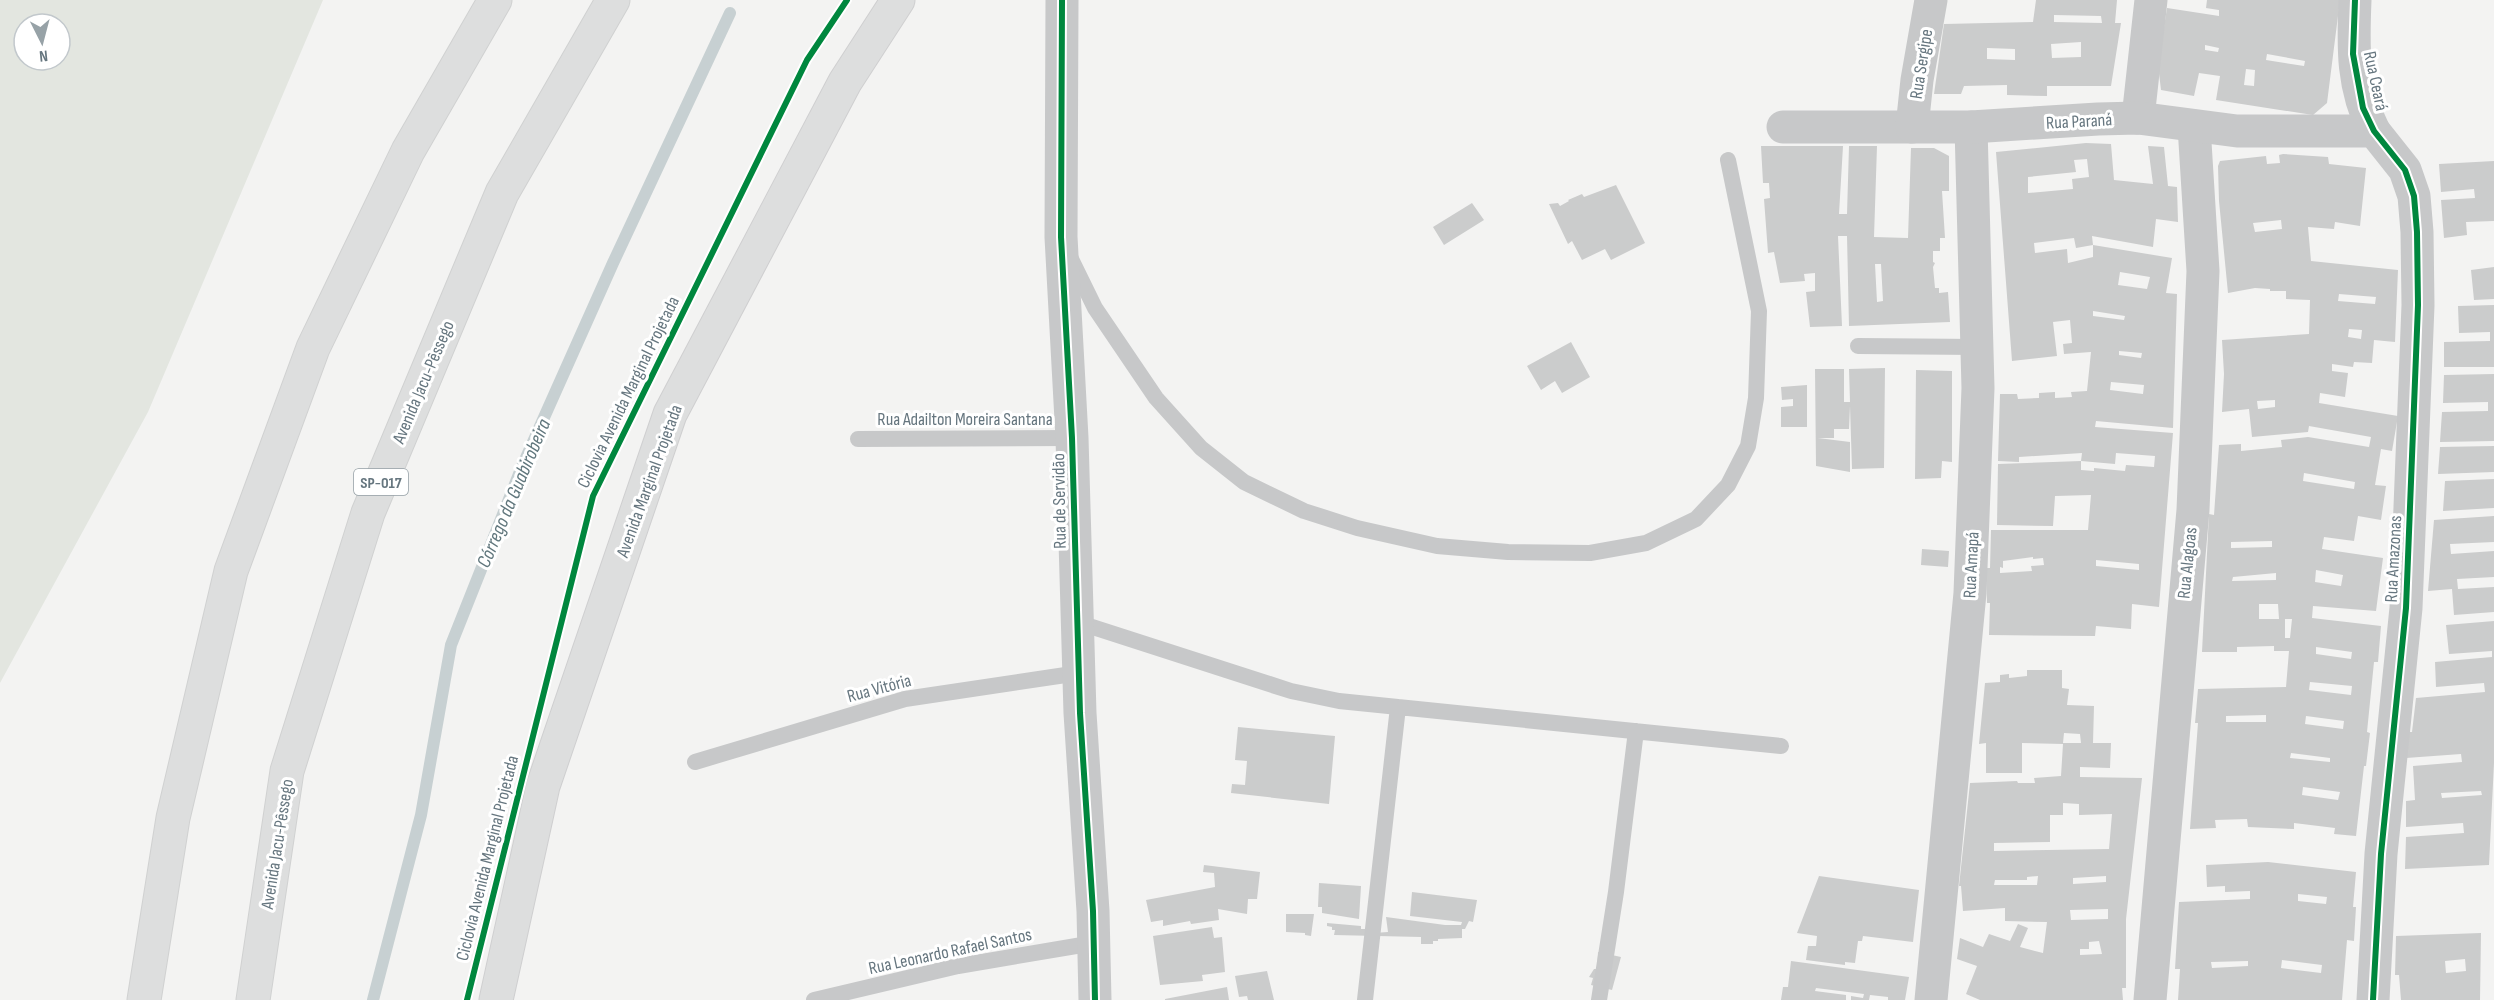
<svg xmlns="http://www.w3.org/2000/svg" width="2494" height="1000" font-family="'Sofia Sans Condensed',sans-serif">
<style>
.green{fill:#e3e6e0;fill-rule:evenodd}
.lines{fill:none;stroke-linecap:round;stroke-linejoin:round}
.stream{stroke:#c7d0d2;stroke-width:12}
.building{fill:#cbcccc;fill-rule:evenodd}
.secondary-casing{stroke:#cfcfd0;stroke-width:35}
.trunk-casing{stroke:#d0d1d1;stroke-width:35}
.service{stroke:#c7c8c9;stroke-width:16}
.minor{stroke:#c7c8c9;stroke-width:33}
.tertiary{stroke:#c7c8c9;stroke-width:33}
.secondary{stroke:#dddede;stroke-width:33}
.trunk{stroke:#dddede;stroke-width:33}
.cycleway-casing{stroke:#fff;stroke-width:10}
.cycleway{stroke:#00873e;stroke-width:6}
.labels{text-anchor:middle;stroke-width:6;stroke-linejoin:round;paint-order:stroke}
.shield{fill:#fff;stroke:#949fa5;stroke-width:1.5}
.shield-label{font-size:16px;font-weight:bold;fill:#66767f}
.street-label{font-size:18px;fill:#66767f;stroke:#fff}
.water-label{font-size:20px;font-style:italic;fill:#61777d;stroke:#fff}
</style>
<rect width="100%" height="100%" fill="#f3f3f2"/>
<path class="green" d="M 0,0 L 323,0 L 148,412 L 0,683 ZM 24,24 L 60,24 L 60,60 L 24,60 Z"/>
<g class="lines">
<path class="stream" d="M 373,1000 L 421,815 L 451,645 L 521,469 L 613,263 L 730,13"/>
</g>
<path class="building" d="M 2036,0 L 2117,0 L 2115,23 L 2121,23 L 2111,86 L 2047,86 L 2047,96 L 2007,95 L 2007,85 L 1964,86 L 1961,94 L 1934,94 L 1944,24 L 2033,22 ZM 2054,15 L 2101,16 L 2102,23 L 2054,22 ZM 2081,42 L 2081,57 L 2052,58 L 2051,44 ZM 1987,48 L 2015,49 L 2015,60 L 1987,59 Z
M 2207,0 L 2340,0 L 2327,103 L 2313,115 L 2216,100 L 2220,76 L 2199,73 L 2194,96 L 2161,90 L 2158,65 L 2167,8 L 2219,16 L 2219,10 L 2206,8 ZM 2205,45 L 2219,48 L 2218,52 L 2205,50 ZM 2267,54 L 2305,61 L 2304,66 L 2266,60 ZM 2246,69 L 2255,70 L 2254,86 L 2244,85 Z
M 2086,143 L 2111,144 L 2114,180 L 2153,184 L 2148,146 L 2164,147 L 2168,186 L 2177,187 L 2178,222 L 2156,219 L 2153,247 L 2092,236 L 2093,245 L 2076,248 L 2074,238 L 2034,243 L 2035,253 L 2067,249 L 2068,263 L 2093,257 L 2093,245 L 2172,258 L 2166,293 L 2177,294 L 2173,428 L 2096,421 L 2095,427 L 2173,433 L 2159,607 L 2132,604 L 2131,629 L 2096,626 L 2095,636 L 1989,635 L 1990,603 L 1987,603 L 1986,568 L 1990,568 L 1991,530 L 2088,530 L 2091,495 L 2055,496 L 2053,526 L 1997,525 L 1998,464 L 2081,461 L 2082,453 L 2019,457 L 2019,462 L 1998,461 L 2000,394 L 2017,394 L 2018,399 L 2039,398 L 2039,393 L 2055,392 L 2055,398 L 2072,397 L 2071,392 L 2087,391 L 2091,352 L 2064,354 L 2063,344 L 2072,343 L 2070,320 L 2053,322 L 2057,356 L 2012,361 L 1996,152 ZM 2087,159 L 2089,177 L 2072,179 L 2073,189 L 2028,193 L 2028,177 L 2076,172 L 2074,160 ZM 2120,272 L 2150,277 L 2147,289 L 2118,285 ZM 2093,311 L 2125,316 L 2124,320 L 2093,316 ZM 2119,351 L 2142,353 L 2141,358 L 2119,355 ZM 2111,382 L 2144,385 L 2143,394 L 2110,390 ZM 2116,453 L 2155,456 L 2154,467 L 2126,465 L 2125,471 L 2094,468 L 2094,471 L 2081,470 L 2081,461 L 2115,464 ZM 2033,557 L 2033,559 L 2043,558 L 2044,565 L 2031,566 L 2032,571 L 2000,573 L 2000,567 L 2003,568 L 2003,561 ZM 2096,560 L 2139,564 L 2139,570 L 2096,566 Z
M 1761,146 L 1843,146 L 1839,214 L 1847,214 L 1849,146 L 1877,146 L 1874,237 L 1908,238 L 1911,148 L 1934,148 L 1949,156 L 1949,191 L 1942,191 L 1945,238 L 1940,238 L 1940,251 L 1933,251 L 1933,262 L 1935,263 L 1933,267 L 1935,288 L 1939,288 L 1939,293 L 1948,292 L 1950,322 L 1849,326 L 1847,236 L 1838,236 L 1842,326 L 1810,327 L 1806,292 L 1815,291 L 1815,273 L 1804,274 L 1805,281 L 1780,283 L 1774,252 L 1768,253 L 1764,199 L 1770,198 L 1769,183 L 1763,183 ZM 1875,264 L 1881,264 L 1883,301 L 1877,302 Z
M 2283,154 L 2328,157 L 2329,164 L 2366,168 L 2360,226 L 2335,222 L 2334,229 L 2308,227 L 2311,261 L 2398,270 L 2395,342 L 2374,340 L 2372,363 L 2354,362 L 2353,367 L 2332,364 L 2332,371 L 2348,373 L 2345,397 L 2320,393 L 2319,403 L 2398,416 L 2392,451 L 2381,449 L 2375,485 L 2386,486 L 2381,520 L 2358,516 L 2354,541 L 2324,537 L 2322,549 L 2383,558 L 2376,611 L 2313,606 L 2312,618 L 2381,626 L 2378,662 L 2374,662 L 2367,732 L 2370,733 L 2366,766 L 2364,766 L 2356,836 L 2334,834 L 2335,828 L 2294,823 L 2294,829 L 2248,827 L 2247,819 L 2215,820 L 2216,828 L 2190,829 L 2198,723 L 2195,723 L 2198,689 L 2286,687 L 2289,651 L 2274,651 L 2274,646 L 2237,647 L 2237,652 L 2202,652 L 2209,514 L 2214,515 L 2219,445 L 2241,444 L 2241,451 L 2282,447 L 2281,440 L 2308,437 L 2369,447 L 2371,437 L 2309,426 L 2308,432 L 2252,437 L 2249,409 L 2222,412 L 2224,374 L 2222,340 L 2309,334 L 2310,300 L 2286,299 L 2286,291 L 2270,291 L 2270,289 L 2255,288 L 2228,293 L 2219,201 L 2218,166 L 2220,161 L 2266,156 L 2267,164 L 2280,163 L 2279,155 ZM 2281,220 L 2282,229 L 2255,232 L 2253,223 ZM 2339,294 L 2376,297 L 2375,304 L 2338,301 ZM 2349,329 L 2362,330 L 2361,339 L 2348,337 ZM 2275,400 L 2275,407 L 2258,409 L 2257,401 ZM 2304,473 L 2355,482 L 2354,489 L 2303,481 ZM 2272,541 L 2272,547 L 2231,548 L 2231,542 ZM 2316,570 L 2343,575 L 2341,586 L 2315,582 ZM 2276,573 L 2276,580 L 2232,581 L 2233,577 ZM 2259,604 L 2278,604 L 2279,619 L 2259,619 ZM 2285,619 L 2292,619 L 2290,638 L 2285,638 ZM 2316,647 L 2352,652 L 2351,659 L 2316,654 ZM 2310,682 L 2352,686 L 2351,695 L 2309,690 ZM 2266,715 L 2266,722 L 2226,722 L 2226,716 ZM 2306,716 L 2344,721 L 2343,729 L 2305,724 ZM 2291,753 L 2330,758 L 2330,762 L 2290,758 ZM 2303,787 L 2340,792 L 2338,800 L 2302,795 Z
M 2494,161 L 2494,221 L 2466,222 L 2467,235 L 2444,238 L 2441,200 L 2475,198 L 2474,189 L 2441,192 L 2439,164 Z
M 1616,185 L 1645,243 L 1611,260 L 1605,249 L 1582,260 L 1572,241 L 1568,244 L 1549,204 L 1558,203 L 1560,206 L 1569,201 L 1568,200 L 1582,194 L 1584,197 Z
M 1472,203 L 1484,220 L 1444,245 L 1433,227 Z
M 2494,267 L 2494,299 L 2474,300 L 2471,270 Z
M 2494,305 L 2494,367 L 2444,367 L 2444,342 L 2490,341 L 2490,332 L 2459,333 L 2458,306 Z
M 1571,342 L 1590,377 L 1562,393 L 1555,381 L 1541,390 L 1527,366 Z
M 1885,368 L 1884,468 L 1852,469 L 1850,406 L 1849,429 L 1834,429 L 1834,438 L 1818,438 L 1850,442 L 1850,472 L 1816,466 L 1815,369 L 1844,369 L 1844,402 L 1850,402 L 1849,369 Z
M 1916,370 L 1952,371 L 1952,462 L 1942,461 L 1941,478 L 1915,479 Z
M 2494,374 L 2494,441 L 2440,442 L 2442,412 L 2488,411 L 2488,402 L 2443,403 L 2444,375 Z
M 1807,385 L 1807,427 L 1781,427 L 1781,407 L 1793,406 L 1793,399 L 1782,400 L 1781,387 Z
M 2494,446 L 2494,472 L 2438,474 L 2440,447 Z
M 2494,479 L 2494,508 L 2443,511 L 2445,481 Z
M 2494,516 L 2494,542 L 2450,544 L 2451,554 L 2494,551 L 2494,577 L 2457,579 L 2458,589 L 2494,587 L 2494,612 L 2454,615 L 2452,589 L 2428,591 L 2434,520 Z
M 1922,549 L 1949,551 L 1948,567 L 1921,565 Z
M 2494,621 L 2494,763 L 2489,865 L 2405,869 L 2406,837 L 2464,833 L 2463,823 L 2406,827 L 2406,801 L 2415,800 L 2413,766 L 2462,762 L 2461,754 L 2406,758 L 2407,732 L 2412,732 L 2416,698 L 2485,692 L 2484,683 L 2436,687 L 2435,662 L 2492,657 L 2492,651 L 2449,654 L 2446,625 ZM 2481,791 L 2482,795 L 2442,798 L 2441,793 Z
M 2027,670 L 2062,670 L 2062,688 L 2069,689 L 2067,705 L 2094,706 L 2093,743 L 2111,743 L 2110,768 L 2080,767 L 2080,777 L 2142,778 L 2126,919 L 2126,988 L 2122,988 L 2123,1000 L 1980,1000 L 1966,994 L 1977,966 L 1957,959 L 1960,938 L 1983,947 L 1989,934 L 2010,941 L 2018,924 L 2028,928 L 2020,947 L 2043,953 L 2047,922 L 2005,921 L 2005,908 L 1963,911 L 1961,886 L 1959,886 L 1970,783 L 2017,781 L 2018,783 L 2035,783 L 2034,778 L 2061,776 L 2063,744 L 2022,743 L 2022,773 L 1986,773 L 1986,743 L 1979,744 L 1985,683 L 2000,682 L 2000,675 L 2009,674 L 2009,678 L 2027,676 ZM 2064,733 L 2080,734 L 2081,743 L 2063,743 ZM 2063,803 L 2079,804 L 2079,815 L 2112,814 L 2109,849 L 1994,851 L 1994,843 L 2050,842 L 2050,815 L 2063,815 ZM 2038,876 L 2037,885 L 1994,885 L 1995,880 L 2027,880 L 2027,877 ZM 2106,876 L 2106,882 L 2073,884 L 2073,878 ZM 2108,909 L 2108,919 L 2071,920 L 2070,910 ZM 2099,941 L 2102,954 L 2080,955 L 2080,949 L 2089,949 L 2089,942 Z
M 1238,727 L 1335,736 L 1329,804 L 1231,793 L 1232,784 L 1245,785 L 1247,761 L 1235,760 Z
M 2268,862 L 2356,872 L 2353,907 L 2356,907 L 2354,941 L 2347,940 L 2342,1000 L 2178,1000 L 2180,969 L 2175,969 L 2179,902 L 2250,899 L 2250,891 L 2225,892 L 2225,886 L 2207,887 L 2206,865 ZM 2298,894 L 2327,897 L 2326,904 L 2298,901 ZM 2282,960 L 2322,965 L 2321,973 L 2281,968 ZM 2248,961 L 2248,966 L 2212,968 L 2211,962 Z
M 1204,865 L 1260,872 L 1257,899 L 1248,899 L 1247,914 L 1218,909 L 1219,920 L 1191,924 L 1190,921 L 1163,926 L 1163,920 L 1151,922 L 1146,900 L 1215,887 L 1214,873 L 1203,872 Z
M 1819,876 L 1919,890 L 1913,942 L 1863,936 L 1862,941 L 1858,941 L 1855,963 L 1845,962 L 1845,965 L 1806,960 L 1808,946 L 1816,946 L 1817,936 L 1797,933 Z
M 1319,883 L 1361,886 L 1359,919 L 1322,913 L 1322,907 L 1318,907 Z
M 1412,892 L 1477,900 L 1473,922 L 1469,921 L 1465,929 L 1462,929 L 1462,938 L 1438,939 L 1438,941 L 1433,941 L 1433,944 L 1421,944 L 1421,937 L 1334,935 L 1335,930 L 1332,930 L 1332,927 L 1327,926 L 1327,923 L 1361,926 L 1361,929 L 1374,929 L 1374,933 L 1388,932 L 1386,917 L 1445,925 L 1461,925 L 1462,922 L 1410,916 Z
M 1286,914 L 1314,914 L 1311,936 L 1305,935 L 1305,933 L 1286,932 Z
M 1212,927 L 1214,938 L 1222,937 L 1225,972 L 1202,975 L 1203,981 L 1160,985 L 1153,936 Z
M 2481,933 L 2480,1000 L 2401,1000 L 2399,975 L 2395,975 L 2396,936 ZM 2465,959 L 2466,971 L 2446,973 L 2445,961 Z
M 1598,952 L 1621,957 L 1612,990 L 1591,985 L 1593,978 L 1589,977 L 1594,969 L 1597,969 Z
M 1791,961 L 1909,977 L 1905,1000 L 1888,1000 L 1888,997 L 1870,995 L 1869,1000 L 1851,1000 L 1851,996 L 1863,998 L 1864,994 L 1816,988 L 1815,991 L 1846,995 L 1846,1000 L 1781,1000 L 1783,987 L 1788,987 Z
M 1267,971 L 1274,1000 L 1248,1000 L 1247,996 L 1239,997 L 1235,976 Z
M 1227,987 L 1229,1000 L 1165,1000 L 1165,999 Z"/>
<g class="lines">
<defs>
<path id="secondary" d="M 496,1000 L 543,786 L 670,414 L 845,82 L 898,0"/>
<path id="trunk" d="M 144,1000 L 173,818 L 231,571 L 313,348 L 408,151 L 495,0
M 253,1000 L 287,771 L 368,513 L 502,193 L 613,0"/>
</defs>
<use href="#secondary" class="secondary-casing"/>
<use href="#trunk" class="trunk-casing"/>
<path class="service" d="M 1071,259 L 1095,308 L 1156,398 L 1201,448 L 1244,482 L 1304,511 L 1357,528 L 1437,546 L 1508,552 L 1590,553 L 1646,543 L 1696,519 L 1728,485 L 1748,446 L 1756,398 L 1759,311 L 1728,160
M 1858,346 L 1978,347
M 858,439 L 1072,438
M 1077,622 L 1291,691 L 1339,701 L 1781,746
M 695,762 L 905,699 L 1079,673
M 814,1000 L 958,966 L 1094,943
M 1365,1000 L 1398,707
M 1599,1000 L 1616,892 L 1636,731"/>
<path class="minor" d="M 1062,0 L 1061,237 L 1072,438 L 1080,713 L 1093,911 L 1095,1000
M 2355,0 C 2353,48 2352,87 2374,131
M 2138,118 L 2151,0
M 1783,127 L 1912,127
M 1931,1000 L 1970,593 L 1978,388 L 1971,127
M 2150,1000 L 2193,510 L 2203,271 L 2194,126"/>
<path class="tertiary" d="M 1931,0 L 1917,80 L 1912,127 L 1971,127 L 2098,119 L 2138,118 L 2237,131 L 2374,131 L 2405,170 L 2414,196 L 2417,232 L 2418,305 L 2406,608 L 2381,854 L 2373,1000"/>
<use href="#secondary" class="secondary"/>
<use href="#trunk" class="trunk"/>
<defs>
<path id="cycleway" d="M 1062,0 L 1061,237 L 1072,438 L 1080,713 L 1093,911 L 1095,1000
M 2355,0 L 2353,54 L 2363,108 L 2374,131 L 2405,170 L 2414,196 L 2417,232 L 2418,305 L 2406,608 L 2381,854 L 2373,1000
M 467,1000 L 593,496 L 807,60 L 847,0"/>
</defs>
<use href="#cycleway" class="cycleway-casing"/>
<use href="#cycleway" class="cycleway"/>
</g>
<g class="labels">
<rect class="shield" x="354" y="469" width="54" height="26" rx="4.5"/>
<g class="shield-label">
<text x="381" y="488">SP-017</text>
</g>
<g class="street-label">
<text transform="translate(1921 64) rotate(-81)" y="6">Rua Sergipe</text>
<text transform="translate(2376 81) rotate(78)" y="6">Rua Ceará</text>
<text transform="translate(2079 121) rotate(-3)" y="6">Rua Paraná</text>
<text transform="translate(423 382) rotate(-67)" y="6">Avenida Jacu-Pêssego</text>
<text transform="translate(628 392) rotate(-64)" y="6">Ciclovia Avenida Marginal Projetada</text>
<text x="965" y="425">Rua Adailton Moreira Santana</text>
<text transform="translate(649 481) rotate(-70)" y="6">Avenida Marginal Projetada</text>
<text transform="translate(1059 501) rotate(-91)" y="6">Rua de Servidão</text>
<text transform="translate(2393 559) rotate(-87)" y="6">Rua Amazonas</text>
<text transform="translate(2187 563) rotate(-84)" y="6">Rua Alagoas</text>
<text transform="translate(1971 565) rotate(-87)" y="6">Rua Amapá</text>
<text transform="translate(879 688) rotate(-15)" y="6">Rua Vitória</text>
<text transform="translate(277 844) rotate(-81)" y="6">Avenida Jacu-Pêssego</text>
<text transform="translate(487 858) rotate(-76)" y="6">Ciclovia Avenida Marginal Projetada</text>
<text transform="translate(950 951) rotate(-12)" y="6">Rua Leonardo Rafael Santos</text>
</g>
<g class="water-label">
<text transform="translate(513 493) rotate(-67)" y="7">Córrego da Guabirobeira</text>
</g>
</g>
<g transform="translate(42 42) rotate(174)"><circle r="28" fill="#ffffff" stroke="#c2c8cc" stroke-width="1.5"/>
<path d="M0-4.5L10 22L0 15L-10 22Z" fill="#97a2a7"/>
<text y="-9" font-size="16" font-weight="bold" text-anchor="middle" fill="#66767f">N</text>
</g>
</svg>
